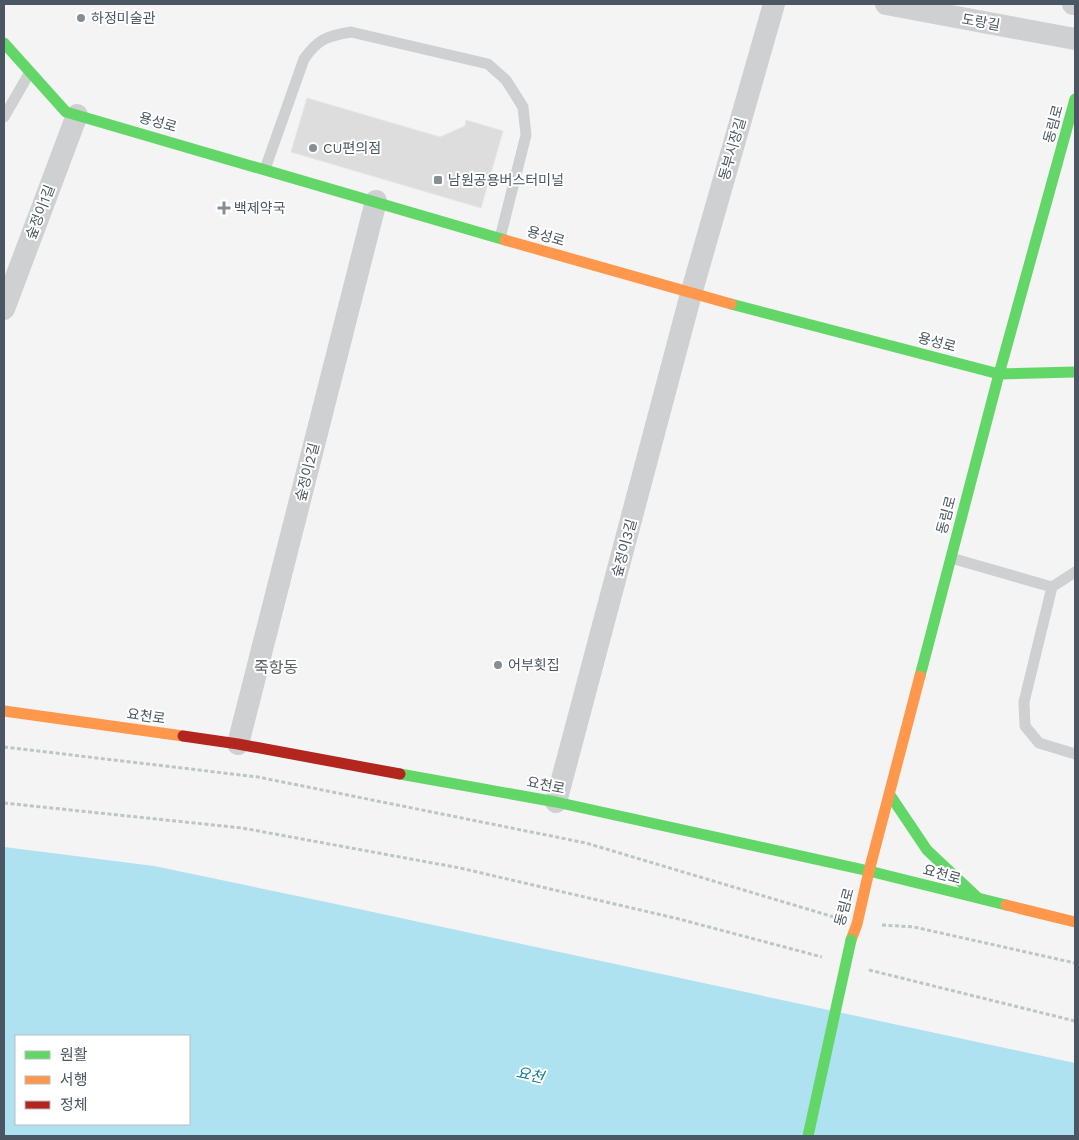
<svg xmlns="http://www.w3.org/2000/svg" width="1079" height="1140" font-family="'Work Sans','Noto Sans KR',sans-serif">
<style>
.water{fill:#aee2f0;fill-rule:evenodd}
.building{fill:#ddddde;stroke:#e5e6e7}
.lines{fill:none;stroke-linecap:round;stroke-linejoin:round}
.path{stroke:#bcc7c4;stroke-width:3;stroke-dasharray:4 2.5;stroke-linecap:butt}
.lane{stroke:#ced0d2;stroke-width:11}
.street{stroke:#ced0d2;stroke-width:22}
.fast{stroke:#63d668;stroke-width:11}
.slow{stroke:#ff974d;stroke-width:11}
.jam{stroke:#b3261e;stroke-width:11}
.fast-bridge{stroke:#63d668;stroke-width:11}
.poi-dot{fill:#868d94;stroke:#fff;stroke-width:2}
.labels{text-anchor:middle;stroke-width:4;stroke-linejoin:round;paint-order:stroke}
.poi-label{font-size:14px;fill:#4a5661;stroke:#fff;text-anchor:start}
.street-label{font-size:14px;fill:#4a5661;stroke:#fff}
.water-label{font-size:15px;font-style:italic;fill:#0c7c9b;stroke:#fff}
.quarter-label{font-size:16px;fill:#5f6368;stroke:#fff}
</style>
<rect width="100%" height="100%" fill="#f4f4f4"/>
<path class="water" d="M 4,847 L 154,866 L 331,903 L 1075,1063 L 1075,1136 L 4,1136 ZM 16,1036 L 189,1036 L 189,1124 L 16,1124 Z"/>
<path class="building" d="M 307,98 L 440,137 L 465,126 L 466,120 L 503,131 L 481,208 L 291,152 Z"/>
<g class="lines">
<path class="path" d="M 4,747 L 258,777 L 586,843 L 834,917
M 4,803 L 242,828 L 460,868 L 679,919 L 822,957
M 882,925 L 914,927 L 1075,963
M 869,970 L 1075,1021"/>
<path class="lane" d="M 4,117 L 30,72
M 265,169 L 304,59 C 318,39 327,36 351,32 L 488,64 L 506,80 L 523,107 L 526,135 L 500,238
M 951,558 L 1052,587 L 1075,572
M 1052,587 L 1024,702 L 1025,726 L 1039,743 L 1075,754"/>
<path class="street" d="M 886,4 L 1075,39
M 1073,4 L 1075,4
M 4,309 L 77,115
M 238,744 L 376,201
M 556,802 L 691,294 L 774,4"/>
<path class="fast" d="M 4,43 L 66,112 L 505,240
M 731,304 L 999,374 L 1075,372
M 920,676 L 999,374 L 1075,99
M 400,774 L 556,802 L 869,871 L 1006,905
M 890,795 L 927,850 L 978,898"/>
<path class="slow" d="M 505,240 L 731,304
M 4,711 L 183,736
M 1006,905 L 1075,922
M 851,940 L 857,924 L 869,871 L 920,676"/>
<path class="jam" d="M 183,736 L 238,744 L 400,774"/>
<path class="fast-bridge" d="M 808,1136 L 851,940"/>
</g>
<g class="poi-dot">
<circle cx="81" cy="18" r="5"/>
<circle cx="313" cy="148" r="5"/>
<rect x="433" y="175" width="10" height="10" rx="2.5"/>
<path d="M221.5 200.5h5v5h5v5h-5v5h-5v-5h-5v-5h5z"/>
<circle cx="498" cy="665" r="5"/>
</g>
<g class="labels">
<g class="poi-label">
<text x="91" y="23">하정미술관</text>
<text x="323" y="153">CU편의점</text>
<text x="448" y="185">남원공용버스터미널</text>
<text x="234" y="213">백제약국</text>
<text x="508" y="670">어부횟집</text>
</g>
<g class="street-label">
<text transform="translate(981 22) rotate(10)" y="5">도랑길</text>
<text transform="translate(158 122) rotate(16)" y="5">용성로</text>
<text transform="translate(1053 124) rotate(-75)" y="5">동림로</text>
<text transform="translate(732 149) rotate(-74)" y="5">동부시장길</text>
<text transform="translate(40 212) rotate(-69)" y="5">숲정이1길</text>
<text transform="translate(546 236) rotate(16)" y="5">용성로</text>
<text transform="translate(937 342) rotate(15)" y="5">용성로</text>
<text transform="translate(307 472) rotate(-76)" y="5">숲정이2길</text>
<text transform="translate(946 515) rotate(-75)" y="5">동림로</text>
<text transform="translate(624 548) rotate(-75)" y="5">숲정이3길</text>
<text transform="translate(146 716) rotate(8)" y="5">요천로</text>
<text transform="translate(546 785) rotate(11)" y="5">요천로</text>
<text transform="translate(942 874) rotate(15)" y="5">요천로</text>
<text transform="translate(844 907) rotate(-75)" y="5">동림로</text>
</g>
<g class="water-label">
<text transform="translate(530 1075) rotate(12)" y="5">요천</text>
</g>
<g class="quarter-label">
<text x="276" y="673">죽항동</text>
</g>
</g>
<rect width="1079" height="1140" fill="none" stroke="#4a5661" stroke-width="10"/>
<rect x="15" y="1035" width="175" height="90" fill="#ffffff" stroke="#b7bbc0"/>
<rect x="25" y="1051" width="25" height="8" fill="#63d668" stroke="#b7bbc0"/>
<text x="60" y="1060" font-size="15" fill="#4a5661">원활</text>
<rect x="25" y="1076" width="25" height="8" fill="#ff974d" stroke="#b7bbc0"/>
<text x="60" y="1085" font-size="15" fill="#4a5661">서행</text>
<rect x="25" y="1101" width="25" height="8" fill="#b3261e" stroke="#b7bbc0"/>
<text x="60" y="1110" font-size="15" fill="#4a5661">정체</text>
</svg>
